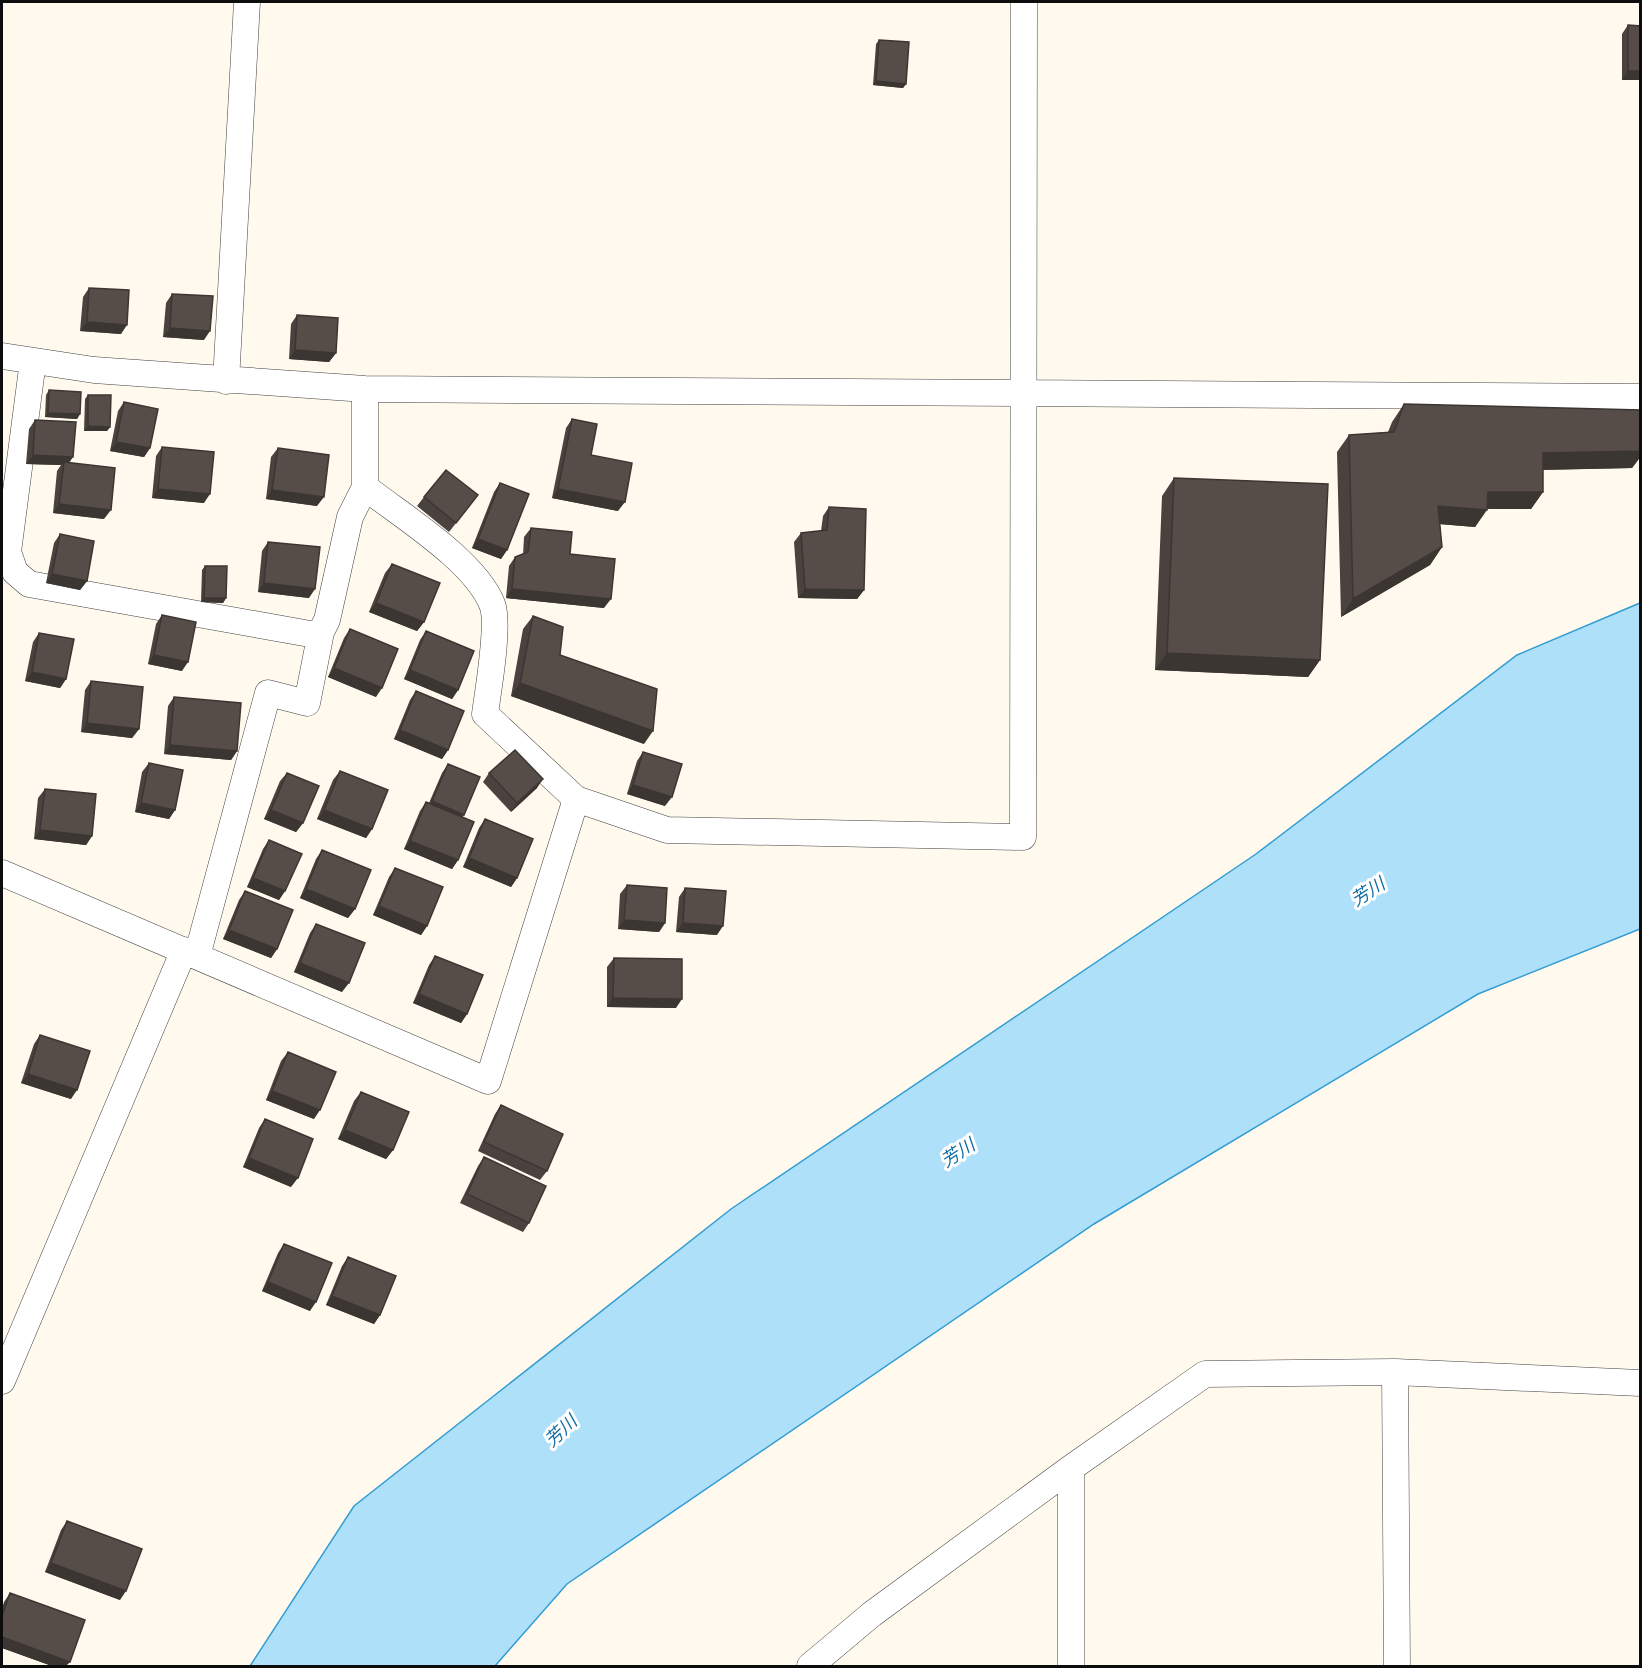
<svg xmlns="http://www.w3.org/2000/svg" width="1642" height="1668" font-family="'Libre Baskerville','Noto Sans JP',serif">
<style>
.water{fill:#aee1f9;stroke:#329cd4;stroke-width:1.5}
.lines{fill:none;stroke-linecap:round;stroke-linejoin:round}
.minor-casing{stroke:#404040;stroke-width:27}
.minor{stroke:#fff;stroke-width:26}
.wall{fill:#4a423f}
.shaded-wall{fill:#3c3633}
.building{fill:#564d49;stroke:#3c3633;stroke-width:1.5}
.labels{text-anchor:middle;stroke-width:6;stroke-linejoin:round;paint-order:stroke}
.water-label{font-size:18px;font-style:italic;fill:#106ca5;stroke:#fff}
</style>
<rect width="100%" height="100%" fill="#fffaed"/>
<path class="water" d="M 1640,603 L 1640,929 L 1478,994 L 1094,1224 L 567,1584 L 495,1666 L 250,1666 L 354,1506 L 731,1209 L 1256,854 L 1517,655 Z"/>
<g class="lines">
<defs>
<path id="minor" d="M 2,356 L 94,370 L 365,389 L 1640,397
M 33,361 L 8,552 L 15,572 L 29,584 L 310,634 L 321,632 L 327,620 L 350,517 L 365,487
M 226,381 L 247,2
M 576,799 L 667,830 L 1023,837 L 1024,2
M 2,873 L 488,1081 L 576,799 L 485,714 C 488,691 500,623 492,604 C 474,560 403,517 365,487 L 365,389
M 197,956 L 268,693 L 307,703 L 321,632
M 1395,1372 L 1397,1666
M 2,1381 L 184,950
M 1071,1468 L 1071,1666
M 810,1666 L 872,1614 L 1071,1468 L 1205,1374 L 1395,1372 L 1640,1383"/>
</defs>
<use href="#minor" class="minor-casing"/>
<use href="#minor" class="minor"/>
</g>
<path class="wall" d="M 1628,25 L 1641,80 L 1622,80 L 1622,34 Z
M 879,40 L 906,84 L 903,88 L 873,85 L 876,44 Z
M 89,288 L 121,334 L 80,331 L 83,297 Z
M 172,294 L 204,340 L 163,337 L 166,303 Z
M 297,315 L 336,353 L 329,362 L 289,359 L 291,324 Z
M 49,390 L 80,414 L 77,419 L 45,417 L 46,395 Z
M 88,395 L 110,427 L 107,431 L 84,431 L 85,399 Z
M 124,402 L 150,448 L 144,457 L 110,451 L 118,411 Z
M 1404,404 L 1641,410 L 1641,456 L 1632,468 L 1543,470 L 1543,492 L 1531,509 L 1487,509 L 1475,527 L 1440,524 L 1442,547 L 1430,565 L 1341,617 L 1337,452 L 1349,435 L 1388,432 L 1392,422 Z
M 572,419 L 591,455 L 618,511 L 552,498 L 566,428 Z
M 35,420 L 69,463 L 104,519 L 53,513 L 57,471 L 61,465 L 26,464 L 29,429 Z
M 162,447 L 204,503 L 152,498 L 156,456 Z
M 278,448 L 317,506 L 266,499 L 271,457 Z
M 1174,478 L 1320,660 L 1308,677 L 1155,670 L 1162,496 Z
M 500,483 L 507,550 L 501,559 L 472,548 L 494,492 Z
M 478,495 L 449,532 L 417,506 L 424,497 Z
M 829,507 L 864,590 L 857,599 L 798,598 L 794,542 L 801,533 L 821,531 L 823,516 Z
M 531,528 L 570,554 L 604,608 L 506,598 L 509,566 L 515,557 L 523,555 L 524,537 Z
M 60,534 L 87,581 L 80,590 L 46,583 L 54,543 Z
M 268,542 L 309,598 L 258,592 L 262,551 Z
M 392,564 L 424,622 L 417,631 L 369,612 L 385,573 Z
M 205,566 L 226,598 L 223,603 L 201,602 L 202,570 Z
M 162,615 L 182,671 L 148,664 L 156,624 Z
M 533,616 L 560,655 L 644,744 L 511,696 L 523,629 Z
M 350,629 L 376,697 L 328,677 L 344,638 Z
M 426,631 L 458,690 L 452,699 L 404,679 L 420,640 Z
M 39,633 L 66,679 L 60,688 L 25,681 L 33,642 Z
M 91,681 L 139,729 L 132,738 L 81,732 L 85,690 Z
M 416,691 L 448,750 L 442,759 L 394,739 L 410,700 Z
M 174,697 L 237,751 L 231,760 L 164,754 L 168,706 Z
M 643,752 L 665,806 L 627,794 L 637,761 Z
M 149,763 L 175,810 L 169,819 L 135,812 L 142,772 Z
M 448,764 L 463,817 L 458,860 L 452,869 L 404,849 L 420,811 L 426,802 L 429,803 L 442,773 Z
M 340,771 L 372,829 L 366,838 L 317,819 L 333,780 Z
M 287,773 L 303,823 L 296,832 L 264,819 L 280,781 Z
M 489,773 L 537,788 L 511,812 L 483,782 Z
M 45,789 L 92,836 L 86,845 L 34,839 L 38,798 Z
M 485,819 L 517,878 L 511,887 L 463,867 L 479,828 Z
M 269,840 L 285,891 L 279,900 L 247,887 L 263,849 Z
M 322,850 L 355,909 L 348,918 L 300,898 L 316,859 Z
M 395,868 L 427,926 L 421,935 L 373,915 L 389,877 Z
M 627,885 L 665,923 L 659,932 L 618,929 L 620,894 Z
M 685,888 L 717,935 L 676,932 L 679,897 Z
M 245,891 L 277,949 L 271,958 L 223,939 L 239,900 Z
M 316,924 L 342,992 L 294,972 L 310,933 Z
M 435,956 L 467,1014 L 461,1023 L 413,1003 L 429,965 Z
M 614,958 L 676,1008 L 607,1007 L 607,967 Z
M 40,1035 L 71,1099 L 21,1083 L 34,1044 Z
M 288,1052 L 314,1119 L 266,1100 L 281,1061 Z
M 361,1092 L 393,1150 L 386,1159 L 338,1139 L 354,1101 Z
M 501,1105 L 547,1171 L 540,1180 L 478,1151 L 495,1114 Z
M 265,1119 L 291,1187 L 243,1167 L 259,1128 Z
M 484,1157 L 529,1223 L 523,1232 L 460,1203 L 478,1166 Z
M 284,1244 L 310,1311 L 262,1291 L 278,1253 Z
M 348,1257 L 380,1315 L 374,1324 L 326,1305 L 342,1266 Z
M 67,1521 L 120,1600 L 45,1572 L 61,1530 Z
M 10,1593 L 52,1666 L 2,1648 L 2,1608 L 4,1602 Z"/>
<path class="shaded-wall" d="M 1628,71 L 1641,71 L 1641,80 L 1622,80 Z
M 876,81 L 906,84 L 903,88 L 873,85 Z
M 87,322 L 127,325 L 121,334 L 80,331 Z
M 170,328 L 210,331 L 204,340 L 163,337 Z
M 295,350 L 336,353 L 329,362 L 289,359 Z
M 48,413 L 80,414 L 77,419 L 45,417 Z
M 88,426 L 110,427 L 107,431 L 84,431 Z
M 116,442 L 150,448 L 144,457 L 110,451 Z
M 1641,451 L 1641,456 L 1632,468 L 1531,470 L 1543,453 Z
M 33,455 L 73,457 L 67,466 L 64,462 L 61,465 L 26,464 Z
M 158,489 L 210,494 L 204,503 L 152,498 Z
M 558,489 L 625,502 L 618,511 L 552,498 Z
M 272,490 L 324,497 L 317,506 L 266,499 Z
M 1488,492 L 1543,492 L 1531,509 L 1482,509 L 1487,510 L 1475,527 L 1426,523 L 1438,506 Z
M 59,504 L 111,510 L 104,519 L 53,513 Z
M 478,539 L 507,550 L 501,559 L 472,548 Z
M 1442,547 L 1430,565 L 1341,617 L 1353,599 Z
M 52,574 L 87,581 L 80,590 L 46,583 Z
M 264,583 L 315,589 L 309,598 L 258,592 Z
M 512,589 L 611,599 L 604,608 L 506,598 Z
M 805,589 L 864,590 L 857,599 L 798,598 Z
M 204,598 L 226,598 L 223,603 L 201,602 Z
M 376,603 L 424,622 L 417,631 L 369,612 Z
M 1167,653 L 1320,660 L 1308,677 L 1155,670 Z
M 154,655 L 188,662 L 182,671 L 148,664 Z
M 334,668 L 382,688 L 376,697 L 328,677 Z
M 410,670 L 458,690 L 452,699 L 404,679 Z
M 32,672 L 66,679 L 60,688 L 25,681 Z
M 520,683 L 653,731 L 644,744 L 511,696 Z
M 87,723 L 139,729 L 132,738 L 81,732 Z
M 400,730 L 448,750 L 442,759 L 394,739 Z
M 170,745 L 237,751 L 231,760 L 164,754 Z
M 543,779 L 537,788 L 511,812 L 517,803 Z
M 633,785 L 672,797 L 665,806 L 627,794 Z
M 432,801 L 464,815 L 458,824 L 426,810 Z
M 141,803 L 175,810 L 169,819 L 135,812 Z
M 271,810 L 303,823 L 296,832 L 264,819 Z
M 324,810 L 372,829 L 366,838 L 317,819 Z
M 40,830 L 92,836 L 86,845 L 34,839 Z
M 410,841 L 458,860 L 452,869 L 404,849 Z
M 469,858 L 517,878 L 511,887 L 463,867 Z
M 253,878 L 285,891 L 279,900 L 247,887 Z
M 306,889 L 355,909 L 348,918 L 300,898 Z
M 379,906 L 427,926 L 421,935 L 373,915 Z
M 624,920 L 665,923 L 659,932 L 618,929 Z
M 683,923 L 723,926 L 717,935 L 676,932 Z
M 229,930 L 277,949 L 271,958 L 223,939 Z
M 300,963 L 349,983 L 342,992 L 294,972 Z
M 419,994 L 467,1014 L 461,1023 L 413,1003 Z
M 613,998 L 682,999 L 676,1008 L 607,1007 Z
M 28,1074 L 77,1090 L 71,1099 L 21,1083 Z
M 272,1091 L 320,1110 L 314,1119 L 266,1100 Z
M 345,1130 L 393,1150 L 386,1159 L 338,1139 Z
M 249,1158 L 298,1178 L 291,1187 L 243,1167 Z
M 268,1282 L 316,1302 L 310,1311 L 262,1291 Z
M 332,1296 L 380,1315 L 374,1324 L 326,1305 Z
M 51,1563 L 126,1591 L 120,1600 L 45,1572 Z
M 2,1637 L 70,1662 L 66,1666 L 52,1666 L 2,1648 Z"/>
<path class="building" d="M 1628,25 L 1641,26 L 1641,71 L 1628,71 Z
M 879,40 L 909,42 L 906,84 L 876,81 Z
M 89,288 L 129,290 L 127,325 L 87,322 Z
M 172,294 L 213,296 L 210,331 L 170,328 Z
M 297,315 L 338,318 L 336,353 L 295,350 Z
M 49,390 L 81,392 L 80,414 L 48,413 Z
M 88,395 L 111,395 L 110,427 L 88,426 Z
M 124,402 L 158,409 L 150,448 L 116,442 Z
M 1404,404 L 1641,410 L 1641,451 L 1543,453 L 1543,492 L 1488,492 L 1487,510 L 1438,506 L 1442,547 L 1353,599 L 1349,435 L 1394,432 Z
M 572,419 L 597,424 L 591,455 L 632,463 L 625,502 L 558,489 Z
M 35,420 L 76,422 L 73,457 L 33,455 Z
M 162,447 L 214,452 L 210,494 L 158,489 Z
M 278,448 L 329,455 L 324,497 L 272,490 Z
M 64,462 L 115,468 L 111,510 L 59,504 Z
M 446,470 L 478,495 L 456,523 L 424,497 Z
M 1174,478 L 1328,484 L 1320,660 L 1167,653 Z
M 500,483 L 529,494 L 507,550 L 478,539 Z
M 829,507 L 866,509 L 864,590 L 805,589 L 801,533 L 827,530 Z
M 531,528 L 572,532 L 570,554 L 615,559 L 611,599 L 512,589 L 515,557 L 528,552 Z
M 60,534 L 94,541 L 87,581 L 52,574 Z
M 268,542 L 320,547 L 315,589 L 264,583 Z
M 392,564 L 440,583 L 424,622 L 376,603 Z
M 205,566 L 227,566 L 226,598 L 204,598 Z
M 162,615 L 196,622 L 188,662 L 154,655 Z
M 533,616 L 563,627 L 560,655 L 657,689 L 653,731 L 520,683 Z
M 350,629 L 398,649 L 382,688 L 334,668 Z
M 426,631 L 474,651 L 458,690 L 410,670 Z
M 39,633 L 74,639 L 66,679 L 32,672 Z
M 91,681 L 143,687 L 139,729 L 87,723 Z
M 416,691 L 464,711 L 448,750 L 400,730 Z
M 174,697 L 241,703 L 237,751 L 170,745 Z
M 515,750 L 543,779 L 517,803 L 489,773 Z
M 643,752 L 682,764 L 672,797 L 633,785 Z
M 149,763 L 183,770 L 175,810 L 141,803 Z
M 448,764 L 480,777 L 464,815 L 432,801 Z
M 340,771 L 388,790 L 372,829 L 324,810 Z
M 287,773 L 319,786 L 303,823 L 271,810 Z
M 45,789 L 96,794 L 92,836 L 40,830 Z
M 426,802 L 474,822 L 458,860 L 410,841 Z
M 485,819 L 533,839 L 517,878 L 469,858 Z
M 269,840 L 302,854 L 285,891 L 253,878 Z
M 322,850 L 371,870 L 355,909 L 306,889 Z
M 395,868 L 443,887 L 427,926 L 379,906 Z
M 627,885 L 667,888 L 665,923 L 624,920 Z
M 685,888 L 726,891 L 723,926 L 683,923 Z
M 245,891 L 293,910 L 277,949 L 229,930 Z
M 316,924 L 365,943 L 349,983 L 300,963 Z
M 435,956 L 483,975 L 467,1014 L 419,994 Z
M 614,958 L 682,959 L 682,999 L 613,998 Z
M 40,1035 L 90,1051 L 77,1090 L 28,1074 Z
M 288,1052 L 336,1072 L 320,1110 L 272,1091 Z
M 361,1092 L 409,1112 L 393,1150 L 345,1130 Z
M 501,1105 L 563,1134 L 547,1171 L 484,1142 Z
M 265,1119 L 313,1139 L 298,1178 L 249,1158 Z
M 484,1157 L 546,1186 L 529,1223 L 467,1194 Z
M 284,1244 L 332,1263 L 316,1302 L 268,1282 Z
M 348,1257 L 396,1276 L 380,1315 L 332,1296 Z
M 67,1521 L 142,1549 L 126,1591 L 51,1563 Z
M 10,1593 L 85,1620 L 70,1662 L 2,1637 L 2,1616 Z"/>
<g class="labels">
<g class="water-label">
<text transform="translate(1368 892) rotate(-33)" y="6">芳川</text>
<text transform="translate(958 1153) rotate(-33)" y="6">芳川</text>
<text transform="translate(561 1431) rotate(-43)" y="6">芳川</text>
</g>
</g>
<rect width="1642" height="1668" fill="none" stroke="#0d0d0d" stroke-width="6"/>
</svg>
